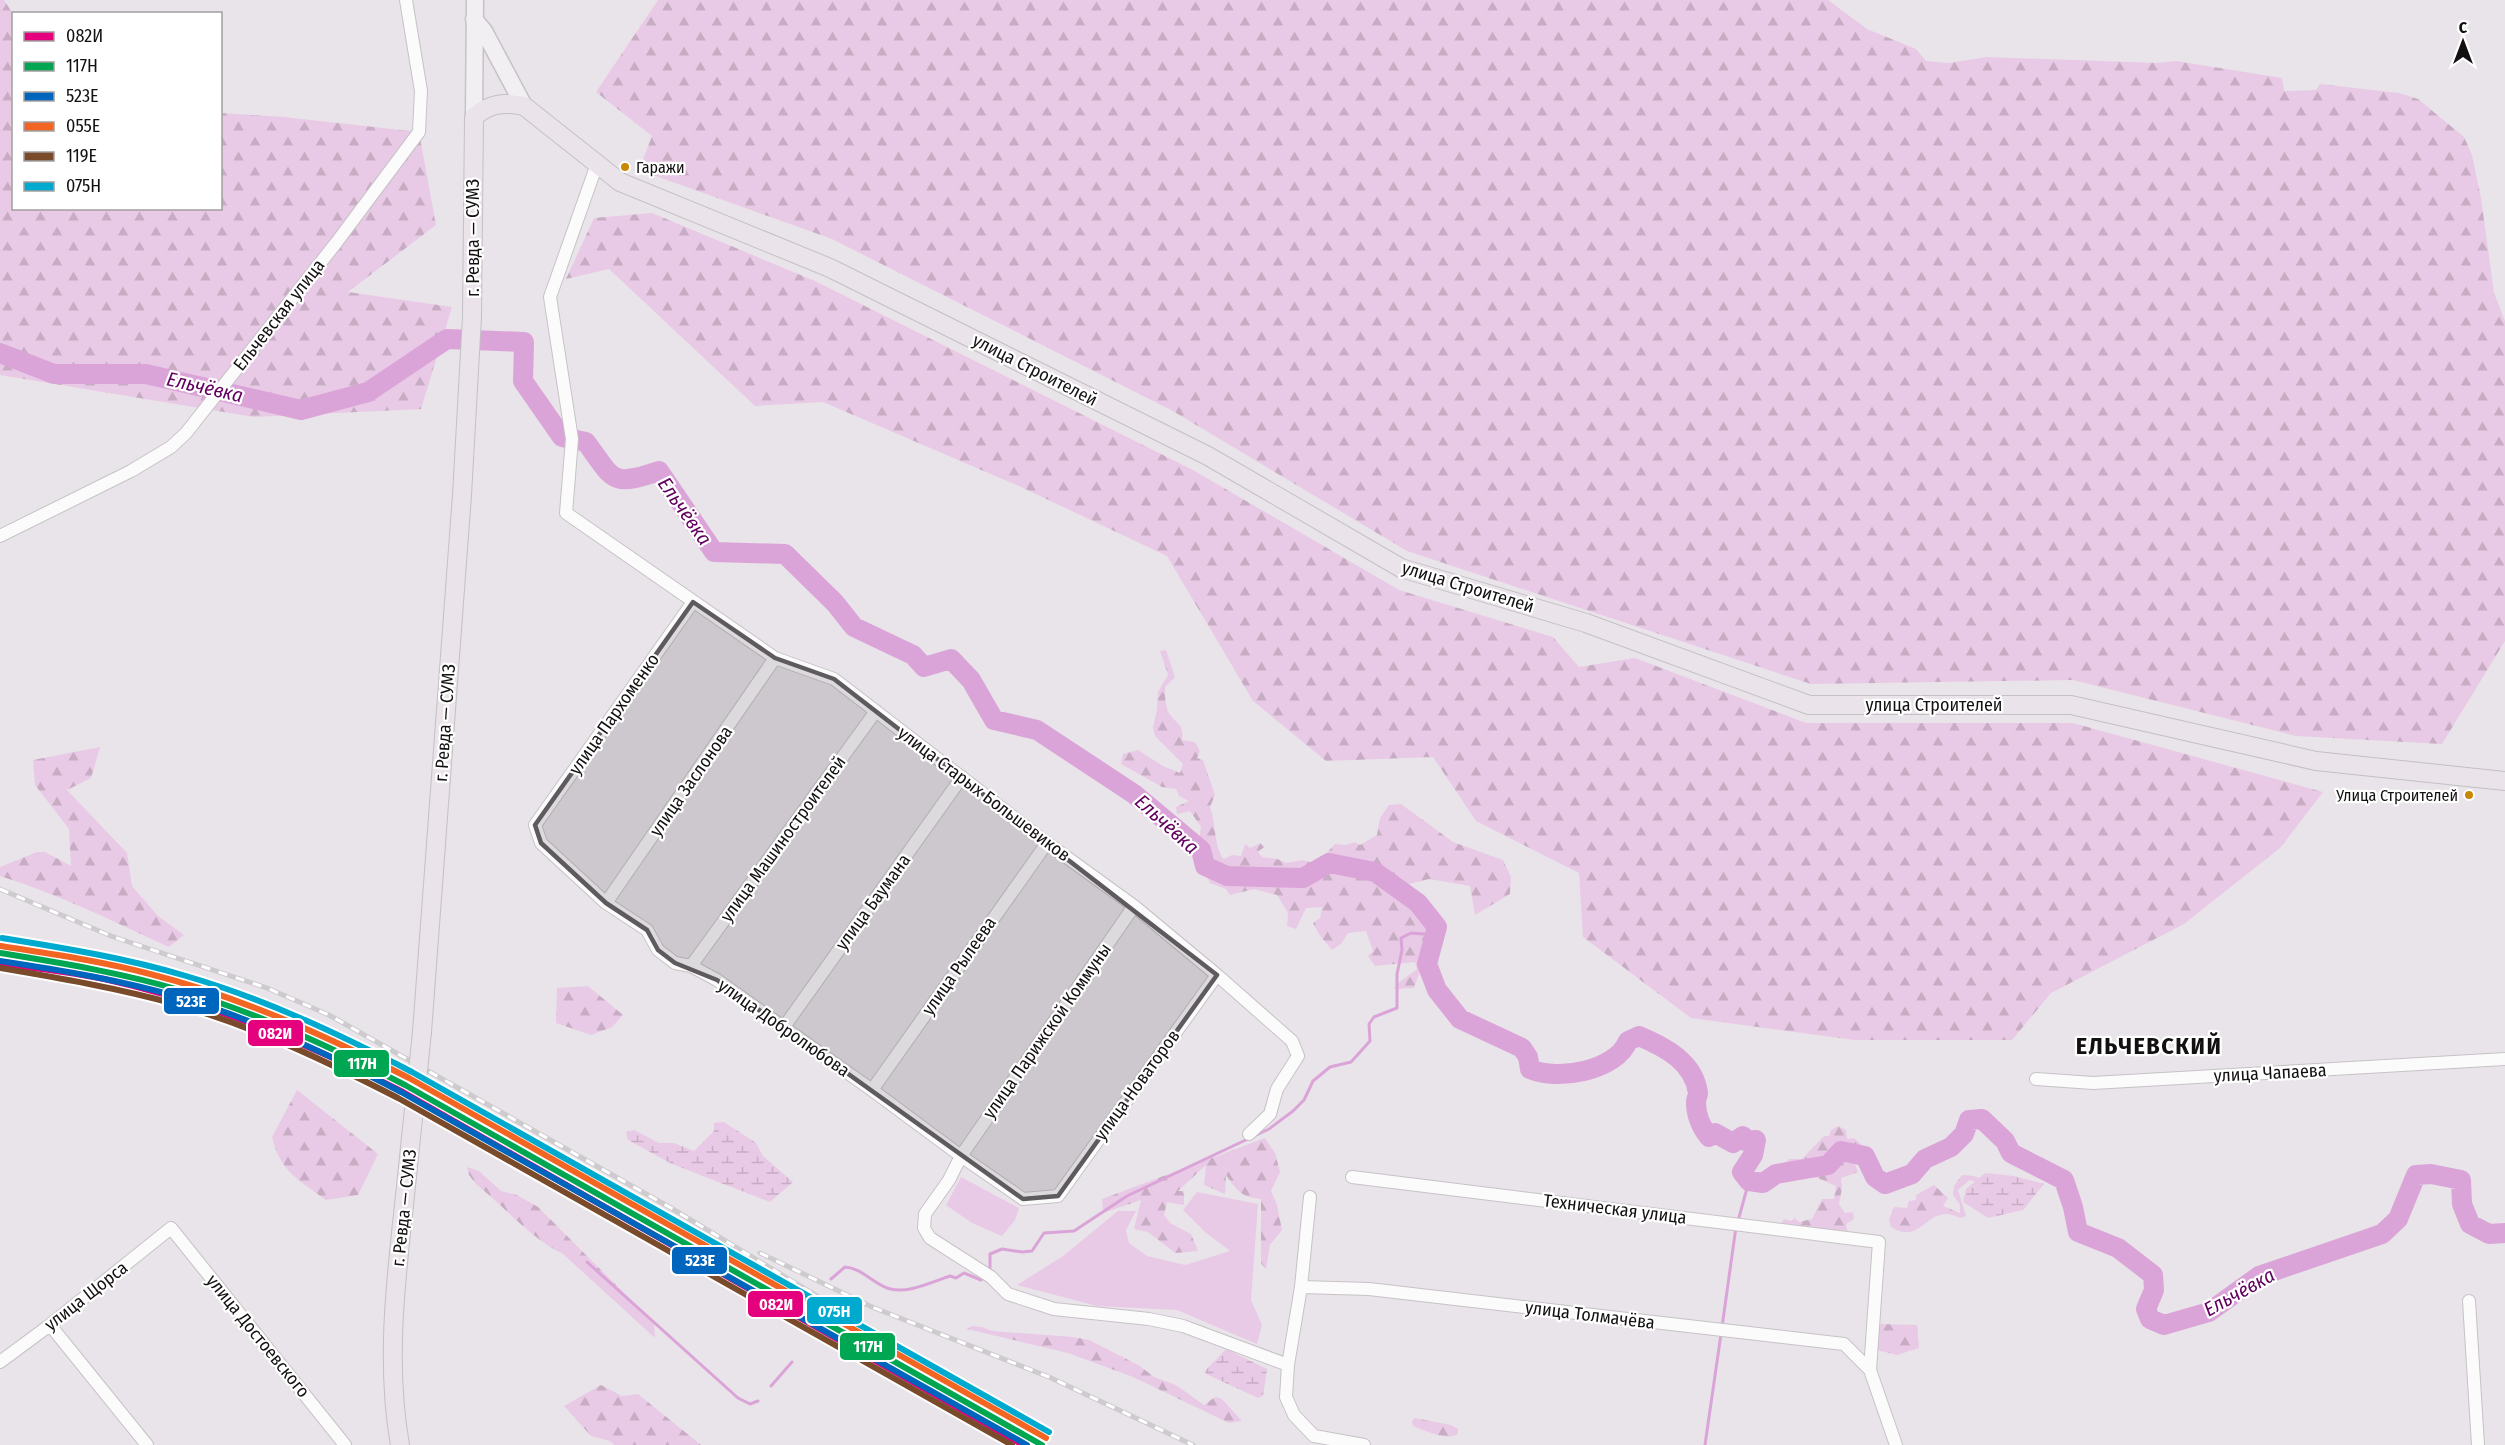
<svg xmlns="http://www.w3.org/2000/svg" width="2505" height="1445" font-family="'Fira Sans Condensed',sans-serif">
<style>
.green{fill:#e9cae6}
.forest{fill:url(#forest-firs)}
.wetland{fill:url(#wetland-marsh)}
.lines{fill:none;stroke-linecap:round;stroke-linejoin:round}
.stream{stroke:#dba4d8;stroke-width:3}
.river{stroke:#dba4d8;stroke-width:20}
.street-casing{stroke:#c6c2c6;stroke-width:14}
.secondary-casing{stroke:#c6c2c6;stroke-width:19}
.primary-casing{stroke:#c3c1c3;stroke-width:20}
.street{stroke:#fcfbfc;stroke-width:12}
.secondary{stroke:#f2eff2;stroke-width:16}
.primary{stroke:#eae3ea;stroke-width:18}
.rail-casing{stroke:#cdcbcd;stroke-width:5}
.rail{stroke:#fff;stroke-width:3;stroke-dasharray:9;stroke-linecap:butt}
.primary-bridge-casing{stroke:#c3c1c3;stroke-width:20;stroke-linecap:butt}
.primary-bridge{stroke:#eae3ea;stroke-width:18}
.rail-1-casing{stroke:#fff;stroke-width:10}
.rail-2-casing{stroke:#fff;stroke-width:10}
.rail-3-casing{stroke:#fff;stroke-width:10}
.rail-4-casing{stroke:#fff;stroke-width:10}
.rail-5-casing{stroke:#fff;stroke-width:10}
.rail-6-casing{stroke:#fff;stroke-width:10}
.rail-1{stroke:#e5007d;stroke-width:6}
.rail-2{stroke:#00a651;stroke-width:6}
.rail-3{stroke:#0065bd;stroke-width:6}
.rail-4{stroke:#f26522;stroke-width:6}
.rail-5{stroke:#7a4b2a;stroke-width:6}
.rail-6{stroke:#00a9ce;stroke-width:6}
.marked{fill:#5e5a5d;fill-opacity:0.2;stroke:#5e5a5d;stroke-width:4.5;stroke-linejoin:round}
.bus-dot{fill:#c98804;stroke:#fff;stroke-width:2}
.labels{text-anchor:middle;stroke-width:4.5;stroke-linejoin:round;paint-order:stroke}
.bus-label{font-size:16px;fill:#131012;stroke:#fff;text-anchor:start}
.street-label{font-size:18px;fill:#131012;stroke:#fff}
.water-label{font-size:20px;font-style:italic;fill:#620060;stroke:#fff}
.district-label{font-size:24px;font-weight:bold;letter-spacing:1.5px;fill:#131012;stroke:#fff}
.line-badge{stroke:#fff;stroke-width:2}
.badge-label{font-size:16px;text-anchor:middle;font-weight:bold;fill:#fff}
</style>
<defs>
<pattern id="forest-firs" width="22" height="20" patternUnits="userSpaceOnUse" patternTransform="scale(1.5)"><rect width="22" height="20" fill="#e9cae6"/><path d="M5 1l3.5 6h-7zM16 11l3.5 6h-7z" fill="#c7acc4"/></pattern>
<pattern id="wetland-marsh" width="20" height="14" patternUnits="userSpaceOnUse" patternTransform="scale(1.5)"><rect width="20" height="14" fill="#e9cae6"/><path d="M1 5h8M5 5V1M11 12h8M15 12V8" fill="none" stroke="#c7acc4"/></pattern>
</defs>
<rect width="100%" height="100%" fill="#e9e4e9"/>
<path class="green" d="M 961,1177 L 1019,1208 L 1015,1220 L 1002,1236 L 972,1223 L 946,1205 Z
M 1197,1192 L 1258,1204 L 1251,1300 L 1262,1325 L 1257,1344 L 1177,1310 L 1097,1306 L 1017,1285 L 1063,1256 L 1118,1211 L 1136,1211 L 1126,1230 L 1129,1243 L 1147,1256 L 1185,1265 L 1230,1251 L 1205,1232 L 1183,1210 Z"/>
<path class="forest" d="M 0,0 L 4,0 L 13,14 L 14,208 L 220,208 L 221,113 L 284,117 L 419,132 L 436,225 L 348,292 L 452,307 L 421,409 L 254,417 L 0,375 Z
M 658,0 L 1828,0 L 1867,29 L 1916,49 L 1926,61 L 1948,63 L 1987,57 L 2157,63 L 2176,61 L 2282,78 L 2284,91 L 2316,90 L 2320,84 L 2399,93 L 2418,99 L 2464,137 L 2472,155 L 2481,198 L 2494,293 L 2505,321 L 2505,641 L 2442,744 L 2296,736 L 2073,680 L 1811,684 L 1407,551 L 1171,410 L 832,239 L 639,170 L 652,136 L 596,92 Z
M 652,213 L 815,281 L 1193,470 L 1399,590 L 1553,637 L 1579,667 L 1635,658 L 1806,723 L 2073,723 L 2323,792 L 2280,848 L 2184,924 L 2051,993 L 2012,1040 L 1854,1040 L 1691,1018 L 1583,937 L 1579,873 L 1476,821 L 1433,757 L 1326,761 L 1253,701 L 1167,556 L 1021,487 L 823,402 L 755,406 L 609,269 L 566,279 L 594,218 Z
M 1166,650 L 1175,677 L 1165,687 C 1165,696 1165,706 1169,713 C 1176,724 1185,725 1182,740 L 1195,742 L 1200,751 L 1197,758 L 1203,760 L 1215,795 L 1210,807 C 1216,822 1214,849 1224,859 L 1232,855 L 1241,856 L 1245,844 L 1250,848 L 1260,843 L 1264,847 L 1258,852 L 1262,857 L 1277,859 L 1286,863 L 1303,860 L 1313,863 L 1320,860 L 1335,844 L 1346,845 L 1355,842 L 1360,845 L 1377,835 L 1380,818 L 1389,805 L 1401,804 L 1453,842 L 1503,860 L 1511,877 L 1510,894 L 1475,915 L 1470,886 L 1429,879 L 1409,884 L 1421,895 L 1439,918 L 1414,988 L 1394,989 L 1397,984 L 1417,969 L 1415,962 L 1375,966 L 1368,956 L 1373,951 L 1366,931 L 1348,933 L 1341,944 L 1332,950 L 1320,936 L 1313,923 L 1320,918 L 1322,907 L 1306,908 L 1296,929 L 1287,926 L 1288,913 L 1277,895 L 1254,889 L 1230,895 L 1226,889 L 1210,883 L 1197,854 L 1201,827 L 1190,811 L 1177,814 L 1176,807 L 1189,801 L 1179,796 L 1176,789 L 1162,787 L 1121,764 L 1123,754 L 1138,750 L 1163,766 L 1180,773 L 1183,764 L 1155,736 L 1153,727 L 1157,710 L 1158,692 L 1168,675 L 1160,651 Z
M 100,747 L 91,778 L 67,790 L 127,853 L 132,886 L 158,916 L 184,935 L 169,947 C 114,922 59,894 0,876 L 0,867 L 37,852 L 45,852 L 71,866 L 69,829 L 35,785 L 33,760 Z
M 588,986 L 623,1015 L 612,1027 L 591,1035 L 556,1023 L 557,988 Z
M 297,1090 L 378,1154 L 358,1195 L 326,1200 C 299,1180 280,1172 272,1137 Z
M 1838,1126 L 1846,1130 L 1847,1139 L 1854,1138 L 1866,1149 L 1869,1156 L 1864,1163 L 1855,1164 L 1858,1172 L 1841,1178 L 1842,1188 L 1839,1204 L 1845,1213 L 1853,1212 L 1854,1219 L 1846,1224 L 1848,1233 L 1781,1224 L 1784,1219 L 1791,1221 L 1795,1218 L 1799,1222 L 1812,1219 L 1822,1199 L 1834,1199 L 1836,1186 L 1818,1178 L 1795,1175 L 1793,1168 L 1797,1165 L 1789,1166 L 1787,1162 L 1789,1159 L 1802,1159 L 1824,1136 L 1829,1136 L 1831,1130 Z
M 1265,1138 L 1275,1153 L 1280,1172 L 1271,1191 L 1277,1205 L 1282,1230 L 1270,1245 L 1266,1269 L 1261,1263 L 1261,1199 C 1243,1198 1236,1190 1226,1175 L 1225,1194 L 1204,1185 L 1206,1165 L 1178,1191 L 1184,1191 L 1184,1205 L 1167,1202 L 1164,1215 L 1170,1223 L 1191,1234 L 1198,1251 L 1175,1253 L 1148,1232 L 1134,1229 L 1141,1200 L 1103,1213 L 1102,1199 Z
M 467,1167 L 479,1171 L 501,1191 L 517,1195 L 538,1207 L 654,1323 L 655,1338 L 563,1254 C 530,1238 505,1207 476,1184 L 469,1175 Z
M 1962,1175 C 1977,1175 1984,1179 1995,1188 L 1970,1180 L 1958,1190 L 1966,1216 L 1961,1218 C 1957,1217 1951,1214 1947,1214 C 1923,1214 1920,1244 1891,1227 L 1889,1219 L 1894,1207 L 1907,1208 L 1909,1201 L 1916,1200 L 1916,1195 L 1934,1185 L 1948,1198 L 1943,1206 L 1960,1213 L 1960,1205 L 1953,1195 L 1954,1186 Z
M 1877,1324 L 1917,1325 L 1919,1348 L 1897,1355 L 1873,1349 Z
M 972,1326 L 981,1327 L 993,1331 L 1073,1337 L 1089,1340 L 1140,1366 L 1154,1377 L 1176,1385 L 1204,1405 L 1215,1397 L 1222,1399 L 1242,1421 L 1229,1423 L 1133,1377 L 1068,1353 L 967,1329 Z
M 601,1385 L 622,1396 L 638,1394 L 701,1445 L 614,1445 L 610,1441 L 591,1436 L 564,1406 Z
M 1415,1418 L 1451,1425 L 1458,1429 L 1458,1434 C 1446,1441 1426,1431 1413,1426 L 1412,1421 Z"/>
<path class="wetland" d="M 724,1122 L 756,1143 L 763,1156 L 793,1182 L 770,1202 L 672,1164 L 628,1140 L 626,1132 L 634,1130 L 659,1143 L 674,1143 L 694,1151 L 714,1131 L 714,1123 Z
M 1985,1173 L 2014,1176 L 2044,1184 L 2023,1210 L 1988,1218 L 1963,1202 L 1966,1189 Z
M 1226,1349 L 1267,1369 L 1263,1396 L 1258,1398 L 1206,1374 L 1205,1371 Z"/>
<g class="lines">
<path class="stream" d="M 1738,1221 L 1749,1181
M 587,1262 L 738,1398 L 750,1404 L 758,1401
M 990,1271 L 990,1254 L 1002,1249 L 1022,1252 L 1032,1251 L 1044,1233 L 1074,1231 L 1127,1196 L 1269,1129 L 1293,1111 L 1304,1100 L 1313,1081 L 1330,1067 L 1351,1062 L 1370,1041 L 1369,1024 L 1374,1017 L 1397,1008 L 1397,974 L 1402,950 L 1401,938 L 1411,933 L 1435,935
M 831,1279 L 845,1267 C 861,1268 872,1282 887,1288 C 906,1295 932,1282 950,1276 L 956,1278 L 964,1273 L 981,1280 L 983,1278
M 1722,1327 L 1736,1227
M 771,1386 L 792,1362
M 1705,1445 L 1721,1334"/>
<path class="river" d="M 0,353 L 54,374 L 146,374 L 301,410 L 368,392 L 447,339 L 524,342 L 523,381 L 562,437 L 586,442 C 614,481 612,487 659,471 L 714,552 L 785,554 L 835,603 L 854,627 L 913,655 L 924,667 L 951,659 L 971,680 L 994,720 L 1037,730 L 1134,794 L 1201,850 L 1205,866 L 1227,876 L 1303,878 L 1329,863 L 1375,872 L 1418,903 L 1437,927 L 1427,964 L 1437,990 L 1460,1019 L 1522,1048 L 1528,1057 L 1530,1069 C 1558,1081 1616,1071 1628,1041 L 1639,1036 C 1665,1047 1694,1062 1698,1093 C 1698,1097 1696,1098 1696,1102 C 1696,1116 1701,1127 1709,1137 L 1715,1133 L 1733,1143 L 1743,1136 L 1746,1141 L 1756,1140 L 1753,1155 L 1742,1172 L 1749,1181 L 1763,1183 L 1776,1174 L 1828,1165 L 1841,1151 L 1865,1156 L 1875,1177 L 1885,1184 L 1912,1174 L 1925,1159 L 1951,1147 L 1964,1134 L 1969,1120 L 1982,1119 L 2005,1141 L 2011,1153 L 2064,1180 L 2073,1207 L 2078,1232 L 2118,1248 L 2153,1275 L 2154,1290 L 2146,1309 L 2150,1319 L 2164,1325 L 2209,1312 L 2259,1276 L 2382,1234 L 2398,1219 L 2416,1175 L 2431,1174 L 2461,1180 L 2462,1204 L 2470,1224 L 2489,1234 L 2505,1233"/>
<defs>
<path id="street" d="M 597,164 L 550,297 L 572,439 L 566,513 L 775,658 L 834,679 L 1047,843 L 1134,906 L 1217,975 L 1292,1041 L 1298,1056 L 1277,1089 L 1270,1114 L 1249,1134
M 0,536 L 131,471 L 171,447 L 186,433 L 336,243 L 419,132 L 421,91 L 406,0
M 693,602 L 535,825 L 541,843 L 606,903 L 647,930 L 658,950 L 675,963 L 691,966 L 717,980 L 872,1090 L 961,1156 L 1023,1199 L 1058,1196 L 1217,975
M 606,903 L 775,658
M 1134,906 L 961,1156 L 949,1180 L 925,1214 L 924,1228 L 930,1238 L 991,1277 L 1008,1294 L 1054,1309 L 1149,1319 L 1183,1326 L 1288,1365
M 691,966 L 876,711
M 784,1027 L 962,777
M 2036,1079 L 2093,1083 L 2505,1059
M 872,1090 L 1047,843
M 1352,1177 L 1879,1242 L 1870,1370 L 1896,1445
M 1310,1197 L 1301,1287 L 1288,1365 L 1286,1397 L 1294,1415 L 1314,1436 L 1364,1445
M 1301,1287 L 1369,1289 L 1844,1344 L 1870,1370
M 2469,1301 L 2478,1445
M 50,1325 L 147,1445
M 0,1362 L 50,1325 L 171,1228 L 345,1445"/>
<path id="secondary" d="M 474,19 L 484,31 L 524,106
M 474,117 L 475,0"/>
<path id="primary" d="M 422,1032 L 462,495 L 472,317 L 474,117 C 490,103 504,102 524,106 L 620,182 L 830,268 L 1208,456 L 1401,568 L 1586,623 L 1809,705 L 2071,705 L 2316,761 L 2505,781
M 400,1445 C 383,1350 400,1252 409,1157"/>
</defs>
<use href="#street" class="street-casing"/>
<use href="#secondary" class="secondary-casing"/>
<use href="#primary" class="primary-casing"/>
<use href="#street" class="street"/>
<use href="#secondary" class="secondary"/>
<use href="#primary" class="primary"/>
<defs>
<path id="rail" d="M 0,889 L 111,936 L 267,988 L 329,1015 L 671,1208 L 888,1339
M 760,1253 L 872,1307 L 1049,1377 L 1193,1445"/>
</defs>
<use href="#rail" class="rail-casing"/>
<use href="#rail" class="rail"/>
<defs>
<path id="primary-bridge" d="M 409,1157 L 422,1032"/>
</defs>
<use href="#primary-bridge" class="primary-bridge-casing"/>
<use href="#primary-bridge" class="primary-bridge"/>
<defs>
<path id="rail-1" d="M 0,964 C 35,968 70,972 104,979 C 209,1002 308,1043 403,1092 L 1023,1445"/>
<path id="rail-2" d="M 0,953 C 61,963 123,973 183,991 C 260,1014 333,1048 405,1085 L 1042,1445"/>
<path id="rail-3" d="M 0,961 C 60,970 120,980 179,997 C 256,1020 330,1055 401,1092 L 1027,1445"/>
<path id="rail-4" d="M 1,946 C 51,954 101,961 150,974 C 241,997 326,1036 409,1078 L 1046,1438"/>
<path id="rail-5" d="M 0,968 C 59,978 117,988 175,1004 C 253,1026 326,1061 398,1098 L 1012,1445"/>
<path id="rail-6" d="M 2,938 C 64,948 126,958 186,976 C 265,999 339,1034 412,1072 L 1049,1432"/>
</defs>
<use href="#rail-1" class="rail-1-casing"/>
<use href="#rail-2" class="rail-2-casing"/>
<use href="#rail-3" class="rail-3-casing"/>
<use href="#rail-4" class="rail-4-casing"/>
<use href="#rail-5" class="rail-5-casing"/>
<use href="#rail-6" class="rail-6-casing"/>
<use href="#rail-1" class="rail-1"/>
<use href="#rail-2" class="rail-2"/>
<use href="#rail-3" class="rail-3"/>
<use href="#rail-4" class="rail-4"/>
<use href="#rail-5" class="rail-5"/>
<use href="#rail-6" class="rail-6"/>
</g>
<path class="marked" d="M 693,602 L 775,658 L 834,679 L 1217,975 L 1058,1196 L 1023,1199 L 717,980 L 675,963 L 658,950 L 647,930 L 606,903 L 541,843 L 535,825 Z"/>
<g class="bus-dot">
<circle cx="625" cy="167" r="5"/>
<circle cx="2469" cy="795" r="5"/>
</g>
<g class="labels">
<g class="bus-label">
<text x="636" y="173">Гаражи</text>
<text x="2458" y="801" text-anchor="end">Улица Строителей</text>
</g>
<g class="street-label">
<text transform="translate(473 238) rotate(-90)" y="6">г. Ревда — СУМЗ</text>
<text transform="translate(279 315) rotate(-52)" y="6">Ельчевская улица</text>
<text transform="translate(1035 370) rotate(27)" y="6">улица Строителей</text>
<text transform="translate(1468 587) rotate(17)" y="6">улица Строителей</text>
<text x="1934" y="711">улица Строителей</text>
<text transform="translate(614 714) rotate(-55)" y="6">улица Пархоменко</text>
<text transform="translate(445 723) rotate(-86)" y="6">г. Ревда — СУМЗ</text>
<text transform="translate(691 781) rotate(-55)" y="6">улица Заслонова</text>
<text transform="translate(984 794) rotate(37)" y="6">улица Старых Большевиков</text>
<text transform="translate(783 839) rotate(-54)" y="6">улица Машиностроителей</text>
<text transform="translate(873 902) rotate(-54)" y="6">улица Баумана</text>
<text transform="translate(959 966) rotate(-55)" y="6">улица Рылеева</text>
<text transform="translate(784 1028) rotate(35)" y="6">улица Добролюбова</text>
<text transform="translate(1047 1031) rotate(-55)" y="6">улица Парижской Коммуны</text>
<text transform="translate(2270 1073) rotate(-3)" y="6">улица Чапаева</text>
<text transform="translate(1137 1085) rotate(-54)" y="6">улица Новаторов</text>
<text transform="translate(404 1208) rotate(-84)" y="6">г. Ревда — СУМЗ</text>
<text transform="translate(1615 1209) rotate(7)" y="6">Техническая улица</text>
<text transform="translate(86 1296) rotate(-38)" y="6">улица Щорса</text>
<text transform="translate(1590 1315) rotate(7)" y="6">улица Толмачёва</text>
<text transform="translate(258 1336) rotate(51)" y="6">улица Достоевского</text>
</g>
<g class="water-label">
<text transform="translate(205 387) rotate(13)" y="7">Ельчёвка</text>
<text transform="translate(685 511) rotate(55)" y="7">Ельчёвка</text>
<text transform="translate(1167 824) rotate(42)" y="7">Ельчёвка</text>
<text transform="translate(2239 1292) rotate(-29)" y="7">Ельчёвка</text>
</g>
<g class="district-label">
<text x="2149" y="1054">ЕЛЬЧЕВСКИЙ</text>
</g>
</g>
<g class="line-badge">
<rect x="163" y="987" width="57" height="28" rx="6" fill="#0065bd"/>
<rect x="247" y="1019" width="57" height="28" rx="6" fill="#e5007d"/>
<rect x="333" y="1049" width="57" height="29" rx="6" fill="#00a651"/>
<rect x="671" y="1246" width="57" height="29" rx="6" fill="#0065bd"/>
<rect x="747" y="1290" width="57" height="28" rx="6" fill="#e5007d"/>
<rect x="806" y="1296" width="57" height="29" rx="6" fill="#00a9ce"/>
<rect x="839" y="1332" width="57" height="29" rx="6" fill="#00a651"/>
</g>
<g class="badge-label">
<text x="191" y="1007">523Е</text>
<text x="275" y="1039">082И</text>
<text x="362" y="1069">117Н</text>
<text x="700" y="1266">523Е</text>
<text x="776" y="1310">082И</text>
<text x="834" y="1317">075Н</text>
<text x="868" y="1352">117Н</text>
</g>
<rect x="12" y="12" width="210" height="198" fill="#ffffff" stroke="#a19fa0" stroke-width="1.5"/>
<rect x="24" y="32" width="30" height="9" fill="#e5007d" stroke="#a19fa0" stroke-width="1.5"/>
<text x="66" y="42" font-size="18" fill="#131012">082И</text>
<rect x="24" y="62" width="30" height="9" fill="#00a651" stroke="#a19fa0" stroke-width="1.5"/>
<text x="66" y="72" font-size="18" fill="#131012">117Н</text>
<rect x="24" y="92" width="30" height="9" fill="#0065bd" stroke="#a19fa0" stroke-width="1.5"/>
<text x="66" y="102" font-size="18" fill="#131012">523Е</text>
<rect x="24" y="122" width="30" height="9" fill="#f26522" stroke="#a19fa0" stroke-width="1.5"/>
<text x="66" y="132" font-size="18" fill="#131012">055Е</text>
<rect x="24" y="152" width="30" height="9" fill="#7a4b2a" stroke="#a19fa0" stroke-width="1.5"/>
<text x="66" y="162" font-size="18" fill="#131012">119Е</text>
<rect x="24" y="182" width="30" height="9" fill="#00a9ce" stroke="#a19fa0" stroke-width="1.5"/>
<text x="66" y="192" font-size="18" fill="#131012">075Н</text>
<g transform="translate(2463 42)" stroke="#ffffff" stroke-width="4.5" paint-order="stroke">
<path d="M0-4.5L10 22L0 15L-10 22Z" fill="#131012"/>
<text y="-9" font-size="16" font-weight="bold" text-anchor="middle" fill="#131012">С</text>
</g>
</svg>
